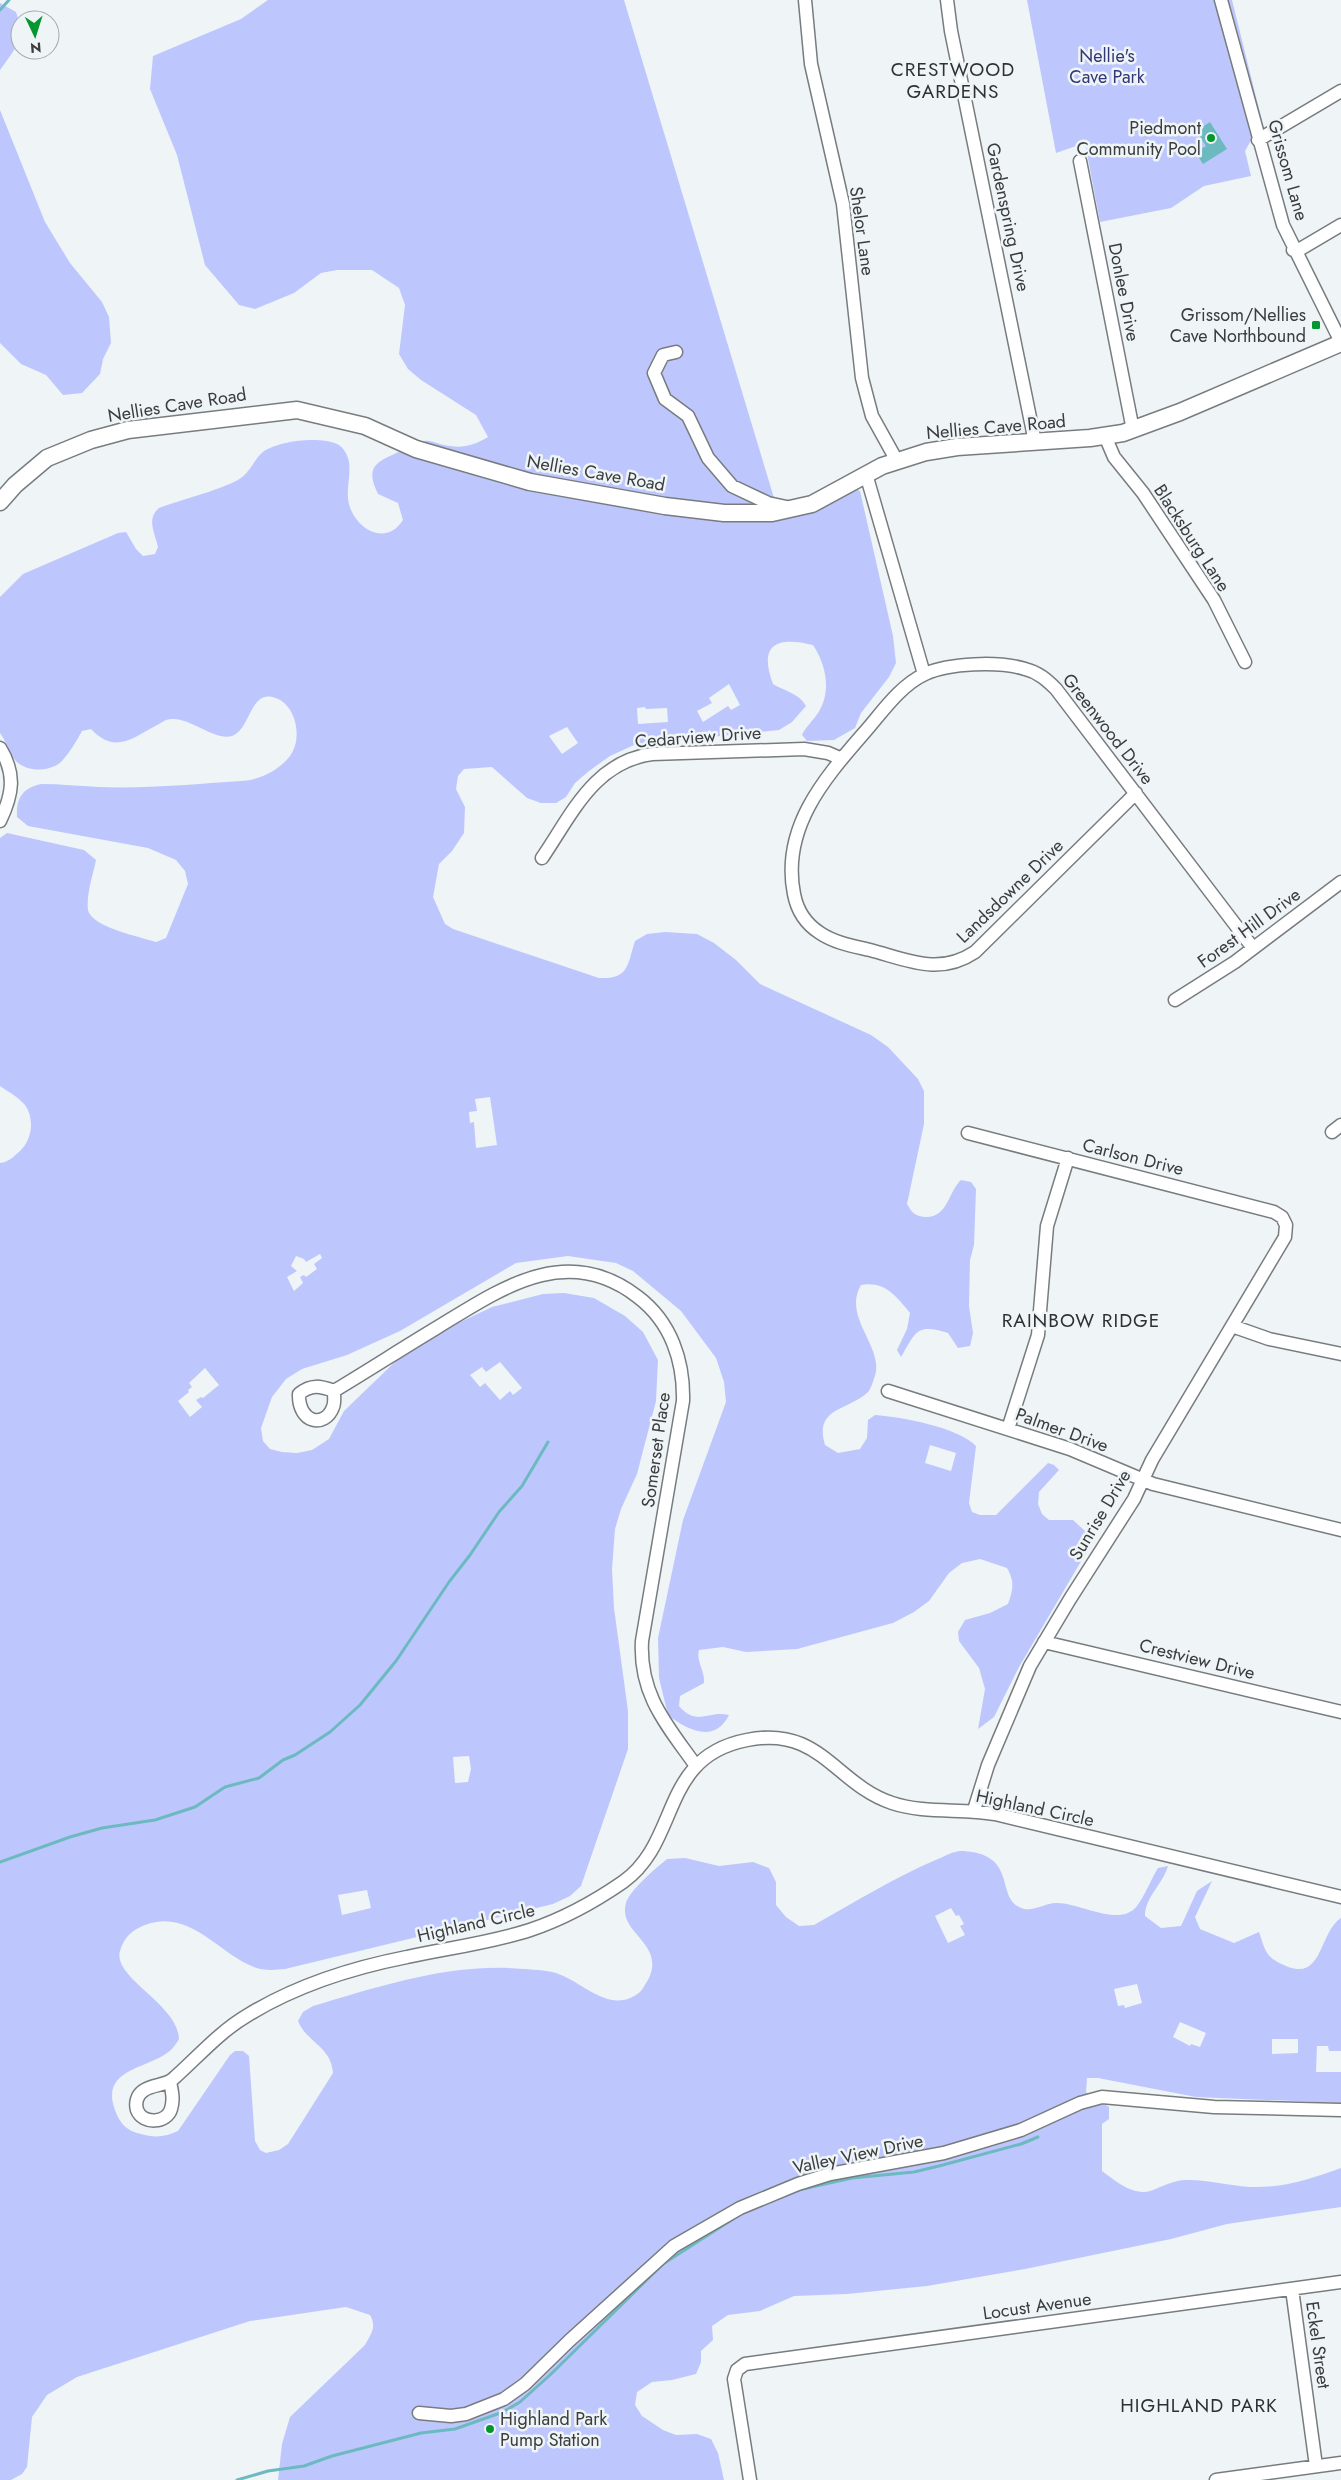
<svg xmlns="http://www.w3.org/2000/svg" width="1341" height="2480" font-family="Jost,sans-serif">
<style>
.green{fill:#bdc7fd;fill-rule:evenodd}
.water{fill:#6cbac0}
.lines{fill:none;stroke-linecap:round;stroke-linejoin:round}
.stream{stroke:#6cbac0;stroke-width:3}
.minor-casing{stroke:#787c7f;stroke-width:15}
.tertiary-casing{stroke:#787c7f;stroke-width:19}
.minor{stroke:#fff;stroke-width:12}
.tertiary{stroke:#fff;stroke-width:16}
.poi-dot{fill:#04972f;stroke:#eff4f7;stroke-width:2}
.labels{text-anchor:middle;stroke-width:5;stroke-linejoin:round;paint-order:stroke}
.park-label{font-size:18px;fill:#323877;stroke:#eff4f7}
.poi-label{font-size:18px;fill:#3a3c3d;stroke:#eff4f7;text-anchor:end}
.street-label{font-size:18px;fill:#3a3c3d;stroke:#eff4f7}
.neighbourhood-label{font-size:19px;letter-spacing:1px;fill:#2e3134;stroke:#eff4f7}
</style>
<rect width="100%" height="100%" fill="#eff4f7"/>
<path class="green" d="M 268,0 L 624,0 L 774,498 C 799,507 820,492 842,482 L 860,491 L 893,636 L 896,663 L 889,677 L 861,713 L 855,728 L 834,740 L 807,741 L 802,735 C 806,726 813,721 818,713 C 832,691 826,665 813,645 C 777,636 758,644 773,684 C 784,691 799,693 806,706 L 792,722 L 779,730 L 634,745 L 610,756 L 589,771 L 575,783 L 566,797 L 556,803 L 541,803 L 527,798 L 492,767 L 464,769 L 458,776 L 456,789 L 465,807 L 464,833 L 452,851 L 439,864 L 433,897 L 445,924 L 453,929 L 599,978 C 629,979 627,966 635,941 L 647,934 L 665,932 L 697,934 L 714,943 L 736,960 L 760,984 L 871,1035 L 888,1047 L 918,1079 L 924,1091 L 924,1124 L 907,1204 C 912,1213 915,1216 925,1217 C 948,1218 948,1192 961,1180 L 971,1182 L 976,1189 L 974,1245 L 970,1260 L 969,1306 L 973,1333 L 970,1346 L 958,1348 L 948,1333 C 916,1323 916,1332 901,1357 L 897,1350 L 907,1329 L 910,1313 C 896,1296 885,1281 861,1285 C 842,1317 884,1347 875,1376 C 873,1381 871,1390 867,1393 C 846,1411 814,1408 825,1445 L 838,1453 L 860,1449 L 867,1438 L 868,1420 L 875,1415 C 902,1417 957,1427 976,1446 L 969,1503 L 972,1512 L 980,1515 L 996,1515 L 1048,1463 L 1054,1465 L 1059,1470 L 1039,1492 L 1038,1504 L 1042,1514 L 1049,1520 L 1073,1520 L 1085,1531 L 1090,1546 L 1019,1667 L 994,1717 L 978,1729 L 985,1689 L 979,1668 L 959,1641 L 958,1632 L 965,1620 L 990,1613 L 1008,1604 C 1013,1590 1015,1582 1007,1568 L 980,1559 L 962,1563 L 949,1573 L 929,1601 L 914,1612 L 893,1623 L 797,1649 L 746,1652 L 723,1647 L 699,1650 C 696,1662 705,1670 704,1683 L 680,1696 L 679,1706 C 697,1727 708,1710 729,1715 C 715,1744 687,1730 668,1715 L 659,1678 L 658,1638 L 683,1520 L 726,1402 L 724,1382 L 716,1358 L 681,1311 L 633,1271 L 616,1263 L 568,1256 L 516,1263 L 400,1331 L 347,1355 L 302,1369 L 286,1379 L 272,1397 L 261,1428 L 263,1441 L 270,1449 L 282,1452 L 297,1453 L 312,1450 L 329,1439 L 344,1411 L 398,1359 L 452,1326 L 492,1307 L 543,1294 L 564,1293 L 594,1298 L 625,1316 L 643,1332 L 658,1360 L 656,1401 L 637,1474 L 621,1509 L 615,1529 L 612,1569 L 614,1608 L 628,1711 L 628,1749 L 581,1886 L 570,1896 L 553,1904 L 285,1969 C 274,1970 264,1971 254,1967 C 218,1953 189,1908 145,1925 C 132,1930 124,1937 120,1951 C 112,1978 178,2004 179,2039 C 176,2044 172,2050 167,2053 C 145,2069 100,2070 115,2110 C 120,2124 127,2131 141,2134 C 154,2138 166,2137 178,2131 L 230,2055 L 235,2051 L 243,2051 L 249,2056 L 255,2141 L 260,2150 L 266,2153 L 279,2150 L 288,2144 L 333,2073 C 331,2046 307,2043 298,2021 L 303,2012 L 313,2006 C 381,1986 452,1962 524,1969 C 536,1970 550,1970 561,1975 C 586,1985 612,2015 640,1992 C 643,1989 645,1984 648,1980 C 667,1943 617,1934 626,1903 C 629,1891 657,1867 667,1859 L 685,1858 L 719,1866 L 753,1862 L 769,1868 L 776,1882 L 776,1905 L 786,1917 L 799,1926 L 814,1925 C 855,1902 895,1877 938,1859 C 945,1856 955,1850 963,1851 C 1017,1854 996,1895 1019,1907 C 1031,1914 1044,1903 1056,1903 C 1077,1902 1115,1925 1133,1910 C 1141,1905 1152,1877 1158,1868 L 1168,1866 C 1163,1884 1145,1897 1145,1916 L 1161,1928 L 1181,1926 L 1197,1891 L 1212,1881 L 1195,1917 L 1200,1929 L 1234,1943 L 1259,1932 C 1266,1952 1265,1957 1286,1966 C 1323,1982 1319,1932 1341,1918 L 1341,2051 L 1329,2051 L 1328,2046 L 1317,2046 L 1316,2072 L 1341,2072 L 1341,2103 L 1196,2097 L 1098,2078 L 1087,2078 L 1086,2092 L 1109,2107 L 1109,2119 L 1102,2124 L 1102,2171 C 1114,2180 1133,2196 1150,2191 C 1162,2187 1173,2180 1186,2180 C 1204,2179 1232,2186 1251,2187 C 1283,2188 1311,2179 1341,2168 L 1341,2207 L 1227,2224 L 1171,2239 L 1025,2269 L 927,2286 L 847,2294 L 794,2296 L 760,2311 L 728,2315 L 712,2326 L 713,2340 L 701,2351 L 701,2362 L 696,2374 L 672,2380 L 652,2382 L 637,2392 L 635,2405 L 642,2416 L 663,2430 L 676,2435 L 697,2434 L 711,2439 L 718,2453 L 724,2480 L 278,2480 L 282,2444 L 290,2417 L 365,2345 C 371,2334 377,2327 370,2315 L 346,2307 L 250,2321 L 77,2377 L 47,2395 L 32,2417 L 27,2467 L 22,2474 L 11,2480 L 0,2480 L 0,1163 C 9,1162 13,1157 20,1151 C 32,1140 35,1119 25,1105 C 18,1097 9,1092 0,1086 L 0,838 L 7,833 L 84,850 L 96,860 C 93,875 86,895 88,910 C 91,927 141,937 156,942 L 166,938 L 188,884 L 185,871 L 176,860 L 148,848 L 28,826 L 17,817 C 16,799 22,788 41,784 C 60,784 79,786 98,787 C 145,789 194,784 241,781 C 260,780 278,771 290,756 C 304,737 295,701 272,697 C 250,692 250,730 232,736 C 215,741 190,717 171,719 C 166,719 161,723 157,725 C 131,739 115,754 91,729 L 82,731 C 76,742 70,752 62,761 C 51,772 26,773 15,760 C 10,754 6,741 0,733 L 0,597 L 23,574 L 118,533 L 126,532 L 136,549 L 143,556 L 155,554 L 158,547 C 155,533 146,519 159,508 C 180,500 220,490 238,480 C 251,472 254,459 263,452 C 278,441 319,436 337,444 C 342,446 346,452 348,458 C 353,475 343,492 351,510 C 361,533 388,544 403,520 L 398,503 L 378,494 C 363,464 380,461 403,450 C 409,448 418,441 425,441 C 429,440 436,443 440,444 C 460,449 471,447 488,437 L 476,415 L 421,380 L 408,369 L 399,354 L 405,305 L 399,288 L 372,270 L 337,270 L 321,273 L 294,293 L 255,309 L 239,305 L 205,265 L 177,155 L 150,89 L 153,56 L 241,19 ZM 729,684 L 740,705 L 731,710 L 728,706 L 703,722 L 697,711 L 712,703 L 709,698 ZM 645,707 L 646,709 L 667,708 L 668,722 L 638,724 L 637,708 ZM 567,727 L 578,743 L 562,754 L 549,736 ZM 490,1097 L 497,1145 L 476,1148 L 474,1122 L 470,1123 L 469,1112 L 477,1111 L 475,1099 ZM 320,1254 L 322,1258 L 314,1264 L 317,1269 L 306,1277 L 304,1275 L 300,1277 L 303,1283 L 294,1291 L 287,1277 L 297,1271 L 291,1266 L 296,1256 L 304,1259 L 306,1262 ZM 500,1362 L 522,1388 L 513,1395 L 510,1391 L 500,1400 L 485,1383 L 480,1387 L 470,1375 L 482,1367 L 486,1372 ZM 205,1368 L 219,1385 L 203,1398 L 201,1397 L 196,1400 L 202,1407 L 190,1417 L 178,1401 L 189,1392 L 188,1390 L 192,1387 L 189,1383 ZM 930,1445 L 956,1453 L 951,1471 L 925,1463 ZM 469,1756 L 471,1769 L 468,1782 L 455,1783 L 453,1757 ZM 367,1890 L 371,1908 L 342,1915 L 338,1895 ZM 951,1908 L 956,1916 L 959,1915 L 964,1924 L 960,1926 L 965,1935 L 948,1943 L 935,1916 ZM 1137,1984 L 1142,2003 L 1125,2008 L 1124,2005 L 1118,2006 L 1114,1989 ZM 1180,2022 L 1206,2033 L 1200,2047 L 1191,2044 L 1190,2046 L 1173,2037 ZM 1272,2039 L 1298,2039 L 1298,2053 L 1272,2054 Z
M 1027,0 L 1232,0 L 1262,121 L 1245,151 L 1251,176 L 1204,186 L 1171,208 L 1100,222 L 1085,143 L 1056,153 Z
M 0,3 L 16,12 C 26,39 15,49 0,70 Z
M 0,110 L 45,222 L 70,263 L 102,302 L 109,317 L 111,343 L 103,359 L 100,374 L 82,393 L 63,395 L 46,375 L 21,364 L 0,343 Z"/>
<path class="water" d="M 1210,122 L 1227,149 L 1203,164 L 1195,152 L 1206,146 L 1196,131 Z"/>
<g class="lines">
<path class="stream" d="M 0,10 L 9,0
M 0,1862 L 70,1837 L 102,1828 L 155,1820 L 195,1807 L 225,1787 L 259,1778 L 283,1760 L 295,1755 L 330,1732 L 360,1705 L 396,1661 L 449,1582 L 470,1555 L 499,1512 L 522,1486 L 548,1442
M 798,2190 L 852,2178 L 914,2172 L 939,2166 L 1021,2144 L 1038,2137
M 237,2480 L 268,2471 L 304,2466 L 332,2456 L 421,2433 L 455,2429 L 503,2412 L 520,2402 L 550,2375 L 663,2264 L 733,2219"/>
<defs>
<path id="minor" d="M 805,0 L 811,64 L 843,204 L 862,378 L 872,416 L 897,461
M 947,0 L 951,31 L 1035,442
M 1221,0 L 1283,225 L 1341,342
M 1258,140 L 1341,91
M 1080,161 L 1133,430
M 1293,250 L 1302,248 L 1341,225
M 676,352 L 663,355 L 654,373 L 665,399 L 688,416 L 708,458 L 732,486 L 768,503 L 791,508
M 1105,436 L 1114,457 L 1143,493 L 1214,600 L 1245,662
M 866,474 L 924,674
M 0,748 C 16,774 13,794 0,821
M 1136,793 L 975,952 C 939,976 908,960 870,950 C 853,946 835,943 820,933 C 806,924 797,910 794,894 C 781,829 823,780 863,734 C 881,714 899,686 925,674 C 949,663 999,661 1025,669 C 1038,672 1047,680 1056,689 L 1253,948
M 542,858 C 572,814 594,762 652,754 L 804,749 L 828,753 L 842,759
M 1175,1000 L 1235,962 L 1341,882
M 1332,1132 L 1341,1125
M 968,1133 L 1274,1212 L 1282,1217 L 1286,1225 L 1285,1237 L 1152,1460 L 1134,1499 L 1070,1599 L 1030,1666 L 988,1765 L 974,1810
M 1232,1326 L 1269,1339 L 1341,1354
M 334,1391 C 334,1396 335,1403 333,1407 C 325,1429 298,1423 299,1394 C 311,1384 320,1386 334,1391 C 369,1370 403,1348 438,1327 C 502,1288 567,1242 638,1297 C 671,1322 684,1361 683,1401 L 642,1641 C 639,1695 667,1725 696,1766
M 888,1391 L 1070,1449 L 1153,1484 L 1341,1530
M 1008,1429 L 1038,1335 L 1047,1226 L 1068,1158
M 1044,1642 L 1341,1712
M 170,2082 C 172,2091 174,2100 171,2109 C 167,2123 143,2125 137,2110 C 135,2103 137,2095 143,2091 C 152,2084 165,2086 173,2079 C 198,2057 219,2032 248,2015 C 297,1985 351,1968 407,1957 C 448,1948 490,1943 530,1930 C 563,1919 594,1902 623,1882 C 681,1841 659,1757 747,1740 C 820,1725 835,1784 892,1803 C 925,1814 961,1808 995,1814 L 1341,1897
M 1292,2289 L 1316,2466
M 419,2413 L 451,2416 L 466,2414 L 504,2399 L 525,2384 L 569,2341 L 674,2246 L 740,2208 L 798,2184 L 830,2174 L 944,2153 L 1021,2130 L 1080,2103 L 1102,2097 L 1214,2107 L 1341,2110
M 750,2480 L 734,2379 L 737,2370 L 745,2364 L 1341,2282
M 1216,2480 L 1341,2463"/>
<path id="tertiary" d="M 0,502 L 15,485 L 47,458 L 91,440 L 128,430 L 297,410 L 365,426 L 416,449 L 530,482 L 665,506 L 724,513 L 772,513 L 812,504 L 882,466 L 926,452 L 957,447 L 1090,438 L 1123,433 L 1180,412 L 1341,343"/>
</defs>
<use href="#minor" class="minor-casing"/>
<use href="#tertiary" class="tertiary-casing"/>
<use href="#minor" class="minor"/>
<use href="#tertiary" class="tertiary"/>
</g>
<g class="poi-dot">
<circle cx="1211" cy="138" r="5"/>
<rect x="1311" y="320" width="10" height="10" rx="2.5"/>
<circle cx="490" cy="2429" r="5"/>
</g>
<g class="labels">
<g class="park-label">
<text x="1107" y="62">Nellie's<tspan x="1107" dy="21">Cave Park</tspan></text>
</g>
<g class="poi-label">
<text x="1201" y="134">Piedmont<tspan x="1201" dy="21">Community Pool</tspan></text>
<text x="1306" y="321">Grissom/Nellies<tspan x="1306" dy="21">Cave Northbound</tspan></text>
<text x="500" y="2425" text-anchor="start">Highland Park<tspan x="500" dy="21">Pump Station</tspan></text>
</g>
<g class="street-label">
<text transform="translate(1288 170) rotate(74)" y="6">Grissom Lane</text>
<text transform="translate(1008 217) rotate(78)" y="6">Gardenspring Drive</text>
<text transform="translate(862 231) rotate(82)" y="6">Shelor Lane</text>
<text transform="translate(1124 292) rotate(79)" y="6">Donlee Drive</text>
<text transform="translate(177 405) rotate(-9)" y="6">Nellies Cave Road</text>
<text transform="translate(996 427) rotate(-5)" y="6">Nellies Cave Road</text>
<text transform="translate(596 473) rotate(10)" y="6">Nellies Cave Road</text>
<text transform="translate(1192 538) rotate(57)" y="6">Blacksburg Lane</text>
<text transform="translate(1108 729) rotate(52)" y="6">Greenwood Drive</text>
<text transform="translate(698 737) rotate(-4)" y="6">Cedarview Drive</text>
<text transform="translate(1010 891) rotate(-44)" y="6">Landsdowne Drive</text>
<text transform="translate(1249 928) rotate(-36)" y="6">Forest Hill Drive</text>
<text transform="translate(1133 1157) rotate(14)" y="6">Carlson Drive</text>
<text transform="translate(1062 1430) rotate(20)" y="6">Palmer Drive</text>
<text transform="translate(656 1450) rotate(-82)" y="6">Somerset Place</text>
<text transform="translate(1100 1515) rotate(-59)" y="6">Sunrise Drive</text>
<text transform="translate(1197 1659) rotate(14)" y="6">Crestview Drive</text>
<text transform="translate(1035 1808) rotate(12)" y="6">Highland Circle</text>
<text transform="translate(476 1923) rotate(-13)" y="6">Highland Circle</text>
<text transform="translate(858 2154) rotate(-12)" y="6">Valley View Drive</text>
<text transform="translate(1037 2306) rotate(-8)" y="6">Locust Avenue</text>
<text transform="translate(1318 2345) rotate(82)" y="6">Eckel Street</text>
</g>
<g class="neighbourhood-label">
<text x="953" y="76">CRESTWOOD<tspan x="953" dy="22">GARDENS</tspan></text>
<text x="1081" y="1327">RAINBOW RIDGE</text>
<text x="1199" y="2412">HIGHLAND PARK</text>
</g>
</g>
<g transform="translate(35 35) rotate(176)"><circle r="24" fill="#eff4f7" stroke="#a7aaad"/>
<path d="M0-4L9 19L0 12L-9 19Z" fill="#04972f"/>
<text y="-8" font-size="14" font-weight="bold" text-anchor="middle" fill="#3a3c3d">N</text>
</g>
</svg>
